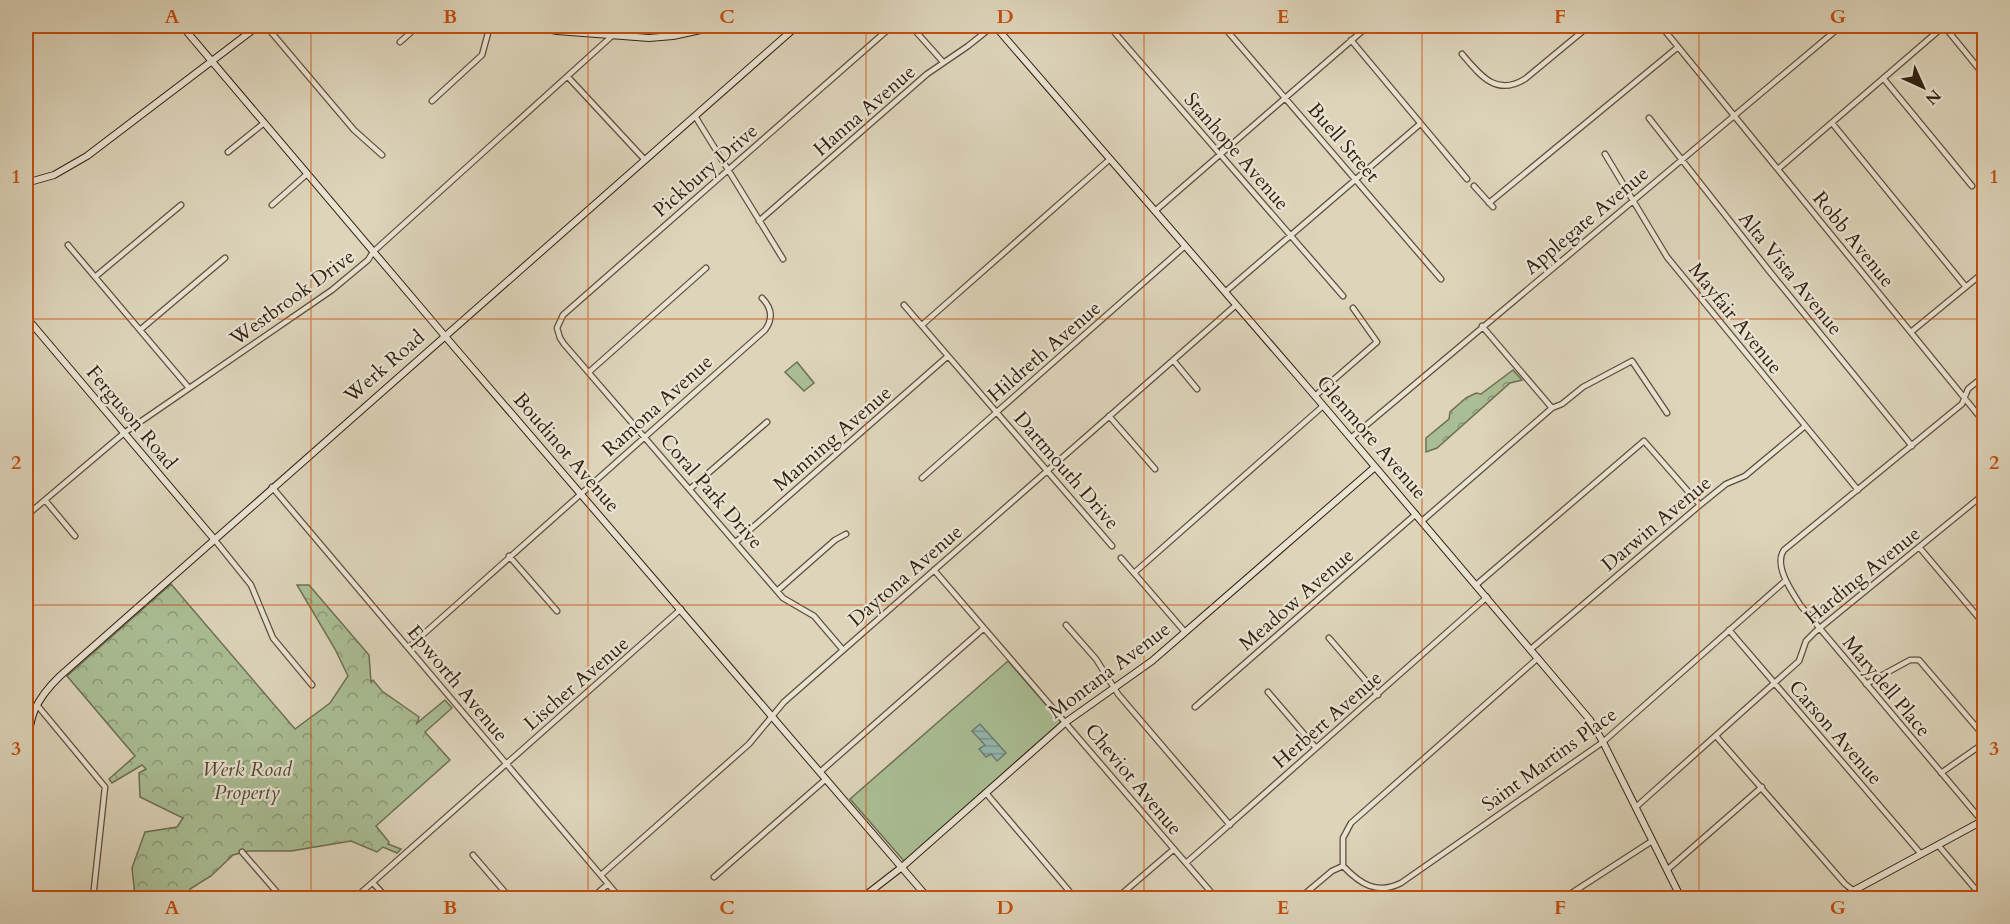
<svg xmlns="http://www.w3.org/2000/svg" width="2010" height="924" font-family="Cardo,serif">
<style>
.green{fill:#aabe95;stroke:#6e7054;stroke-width:1.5}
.forest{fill:url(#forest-crowns);stroke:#6e7054;stroke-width:1.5}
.water{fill:url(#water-rules);stroke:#6d7c71;stroke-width:1.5}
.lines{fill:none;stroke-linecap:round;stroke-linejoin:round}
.street-casing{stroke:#5e4e3d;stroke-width:7}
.secondary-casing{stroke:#332113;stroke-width:8}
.street{stroke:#e9e3d2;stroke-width:4.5}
.secondary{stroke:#e9e3d2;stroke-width:6}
.grid{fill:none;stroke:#c44e0d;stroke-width:1.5;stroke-opacity:0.55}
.labels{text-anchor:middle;stroke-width:4.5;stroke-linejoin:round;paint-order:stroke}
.street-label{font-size:20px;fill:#332113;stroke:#e9e3d2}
.park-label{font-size:20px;font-style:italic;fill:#514834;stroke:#e9e3d2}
.neatline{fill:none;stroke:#c44e0d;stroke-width:2}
.grid-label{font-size:20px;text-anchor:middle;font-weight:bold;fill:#c44e0d}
</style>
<defs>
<pattern id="forest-crowns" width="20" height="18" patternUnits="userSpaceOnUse" patternTransform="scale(1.5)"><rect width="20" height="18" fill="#aabe95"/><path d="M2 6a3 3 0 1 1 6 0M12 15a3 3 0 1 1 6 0" fill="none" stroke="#8b9a78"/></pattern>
<pattern id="water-rules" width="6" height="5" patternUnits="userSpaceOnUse" patternTransform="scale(1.5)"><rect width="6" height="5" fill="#93b8b0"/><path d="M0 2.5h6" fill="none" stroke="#79958e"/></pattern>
</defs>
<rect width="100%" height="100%" fill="#ddd4ba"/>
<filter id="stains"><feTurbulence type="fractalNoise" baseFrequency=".00333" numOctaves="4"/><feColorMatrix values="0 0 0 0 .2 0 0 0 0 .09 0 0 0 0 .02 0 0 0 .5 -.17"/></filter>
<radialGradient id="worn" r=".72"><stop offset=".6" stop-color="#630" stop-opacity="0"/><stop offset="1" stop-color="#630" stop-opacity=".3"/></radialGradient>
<path class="green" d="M 797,362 L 814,383 L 804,391 L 785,372 Z
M 1008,661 L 1061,722 L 904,861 L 850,799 Z"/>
<path class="forest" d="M 1513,370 L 1522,380 L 1510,383 L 1437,448 L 1426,452 L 1426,438 L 1449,419 L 1450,412 L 1466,398 L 1476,393 L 1481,394 Z
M 171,584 L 295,729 L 330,703 L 348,676 L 335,649 L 297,585 L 309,585 L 369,655 L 371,682 L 373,680 L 382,691 L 419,717 L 417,723 L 445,700 L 452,708 L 425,732 L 450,760 L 376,826 L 389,842 L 388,844 L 401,849 L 397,853 L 383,847 L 377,852 L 351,841 L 291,851 L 248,851 L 233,855 L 211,876 L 190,889 L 187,898 L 148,898 L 135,895 L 132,868 L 145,832 L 177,827 L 183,818 L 140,797 L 139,773 L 146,769 L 142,765 L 112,783 L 109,779 L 135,756 L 67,676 Z"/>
<path class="water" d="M 980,724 L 1006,753 L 997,761 L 991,754 L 986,757 L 979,749 L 985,745 L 972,731 Z"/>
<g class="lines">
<defs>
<path id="street" d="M 266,26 L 354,130 L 382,155
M 911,26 L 943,62
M 1109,26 L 1343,296
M 1223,26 L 1441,279
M 1661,26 L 1984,422
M 1944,26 L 1984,75
M 622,36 L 625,26
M 1351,40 L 1467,179
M 400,42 L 418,26
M 1462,54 C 1480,75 1496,97 1525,79 L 1589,26
M 568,77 L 645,160
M 1884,79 L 1972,186
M 432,101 L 482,55 L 490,26
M 695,116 L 783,259
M 1649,118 L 1770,272 L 1912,446
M 1832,123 L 1966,287
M 228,152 L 264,123
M 1605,154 L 1667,257 L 1858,490
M 1778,169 L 1944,26
M 1474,186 L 1493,207
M 1489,203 L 1678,47
M 272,205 L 307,174
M 1155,211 L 1368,26
M 759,221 L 927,74 L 968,46 L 993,26
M 68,245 L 189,388
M 95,277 L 181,205
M 1225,292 L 1420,124
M 904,305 L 1112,546
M 922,325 L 1110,159
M 1482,326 L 1552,408
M 140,330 L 225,258
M 1911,332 L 1984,272
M 1173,360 L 1197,389
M 589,372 L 706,268
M 1315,396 L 1377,342 L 1353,308
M 1109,416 L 1155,469
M 1351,438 L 1841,26
M 922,478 L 1185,246
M 272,487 L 620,898
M 690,489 L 767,422
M 45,500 L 75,536
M 26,516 L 124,433 L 332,290 L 368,260 L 373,252 L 613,35
M 1422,521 L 1552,408 L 1562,404 L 1583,387 L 1632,361 L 1667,413
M 214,539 L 251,585 L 273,638 L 312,685
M 736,542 L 948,356
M 1919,547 L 1984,624
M 509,556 L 557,611
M 1121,558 L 1185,632
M 934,570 L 1216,898
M 1134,573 L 1323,406
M 1476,585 L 1644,441 L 1700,505
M 777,591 L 835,540 L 846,534
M 1066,625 L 1096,659 L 1118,694 L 1230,825
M 1729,630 L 1921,854
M 1329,638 L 1378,695
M 409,647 L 765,330 C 773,319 772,308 762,298
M 1531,649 L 1700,505 L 1726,484 L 1745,476 L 1805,426
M 843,650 L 814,616 L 783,598 L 564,344 L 560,338 L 557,328 L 563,315 L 892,26
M 1866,684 L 1910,660 L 1919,660 L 1984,736
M 1268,692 L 1316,748
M 37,705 L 105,787 L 93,898
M 1195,707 L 1416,514
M 1716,736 L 1845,884 L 1863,898
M 820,772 L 984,628
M 1941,773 L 1984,743
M 986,793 L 1075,898
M 1636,807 L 1799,661 L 1806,641 L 1815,632 L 1984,494
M 1982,821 L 1801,606 C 1792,592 1773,565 1784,550 L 1962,404 L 1968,389 L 1984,376
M 1938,845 L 1983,898
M 242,852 L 282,898
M 473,855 L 510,898
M 1186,863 L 1487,597
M 1343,866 C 1360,884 1377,895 1401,883 L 1603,742 L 1785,581
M 1343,866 L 1343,838 L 1351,823 L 1538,658
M 1667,870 L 1762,787
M 601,875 L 749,744 L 784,702 L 1236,305
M 714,877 L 826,779
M 373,883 L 387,898
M 1307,892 L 1332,871 L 1343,866
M 355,898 L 681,609
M 592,898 L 608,884
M 1117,898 L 1174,849
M 1564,898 L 1652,841"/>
<path id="secondary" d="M 182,26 L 444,335 L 928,898
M 532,26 L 557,31 L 649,38 L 673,36 L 719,26
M 995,26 L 1315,396 L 1590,720 L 1603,742 L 1681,898
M 26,183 L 54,175 L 87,156 L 258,26
M 26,317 L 214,539
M 26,753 C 30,717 33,702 60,676 L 797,26
M 862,898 L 902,867 L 1066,722 L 1152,661 L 1375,467
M 1840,898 L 1984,820"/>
</defs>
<use href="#street" class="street-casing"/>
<use href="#secondary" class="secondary-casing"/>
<use href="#street" class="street"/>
<use href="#secondary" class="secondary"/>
</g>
<path class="grid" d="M 311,26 L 311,898M 588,26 L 588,898M 866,26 L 866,898M 1144,26 L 1144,898M 1422,26 L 1422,898M 1699,26 L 1699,898M 26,319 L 1984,319M 26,605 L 1984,605"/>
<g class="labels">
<g class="street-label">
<text transform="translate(864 110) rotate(-41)" y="7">Hanna Avenue</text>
<text transform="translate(1344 142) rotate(49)" y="7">Buell Street</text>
<text transform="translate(1237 151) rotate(49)" y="7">Stanhope Avenue</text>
<text transform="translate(705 170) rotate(-41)" y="7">Pickbury Drive</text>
<text transform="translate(1586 220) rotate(-40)" y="7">Applegate Avenue</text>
<text transform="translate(1854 239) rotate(51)" y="7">Robb Avenue</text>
<text transform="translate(1791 273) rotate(51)" y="7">Alta Vista Avenue</text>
<text transform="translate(292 297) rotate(-36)" y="7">Westbrook Drive</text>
<text transform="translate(1736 318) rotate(51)" y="7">Mayfair Avenue</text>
<text transform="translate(1044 351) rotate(-41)" y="7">Hildreth Avenue</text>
<text transform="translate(384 366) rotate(-41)" y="7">Werk Road</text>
<text transform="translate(657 405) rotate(-42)" y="7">Ramona Avenue</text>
<text transform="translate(132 417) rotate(50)" y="7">Ferguson Road</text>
<text transform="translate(1372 437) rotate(49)" y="7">Glenmore Avenue</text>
<text transform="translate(832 438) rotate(-41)" y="7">Manning Avenue</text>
<text transform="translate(567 452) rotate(49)" y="7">Boudinot Avenue</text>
<text transform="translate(1067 470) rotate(49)" y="7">Dartmouth Drive</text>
<text transform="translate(712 491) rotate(49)" y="7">Coral Park Drive</text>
<text transform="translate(1656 523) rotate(-40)" y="7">Darwin Avenue</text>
<text transform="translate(905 575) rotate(-41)" y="7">Daytona Avenue</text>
<text transform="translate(1862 575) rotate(-39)" y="7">Harding Avenue</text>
<text transform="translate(1296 599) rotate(-41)" y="7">Meadow Avenue</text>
<text transform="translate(1109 670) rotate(-37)" y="7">Montana Avenue</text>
<text transform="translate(458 683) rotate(50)" y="7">Epworth Avenue</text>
<text transform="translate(576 683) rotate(-41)" y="7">Lischer Avenue</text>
<text transform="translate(1887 686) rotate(50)" y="7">Marydell Place</text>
<text transform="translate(1327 719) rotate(-41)" y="7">Herbert Avenue</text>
<text transform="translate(1836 732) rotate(49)" y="7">Carson Avenue</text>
<text transform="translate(1549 759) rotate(-36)" y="7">Saint Martins Place</text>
<text transform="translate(1134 779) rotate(50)" y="7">Cheviot Avenue</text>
</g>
<g class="park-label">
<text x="247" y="776">Werk Road<tspan x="247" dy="23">Property</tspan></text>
</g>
</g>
<rect width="2010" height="924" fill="none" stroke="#ddd4ba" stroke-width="66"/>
<g transform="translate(1923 87) rotate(135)" stroke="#e9e3d2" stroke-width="4.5" paint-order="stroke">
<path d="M0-4.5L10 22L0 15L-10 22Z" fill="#332113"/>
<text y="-9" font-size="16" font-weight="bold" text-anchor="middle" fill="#332113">N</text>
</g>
<rect x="33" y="33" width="1944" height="858" class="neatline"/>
<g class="grid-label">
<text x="172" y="23">A</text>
<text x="450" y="23">B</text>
<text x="727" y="23">C</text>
<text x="1005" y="23">D</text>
<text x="1283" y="23">E</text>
<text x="1560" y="23">F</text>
<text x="1838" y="23">G</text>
<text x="16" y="183">1</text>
<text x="1994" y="183">1</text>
<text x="16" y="469">2</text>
<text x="1994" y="469">2</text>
<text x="16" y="755">3</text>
<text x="1994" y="755">3</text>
<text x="172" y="914">A</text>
<text x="450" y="914">B</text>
<text x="727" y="914">C</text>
<text x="1005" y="914">D</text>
<text x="1283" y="914">E</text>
<text x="1560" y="914">F</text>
<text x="1838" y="914">G</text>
</g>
<rect width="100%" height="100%" filter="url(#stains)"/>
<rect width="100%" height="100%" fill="url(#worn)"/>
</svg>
